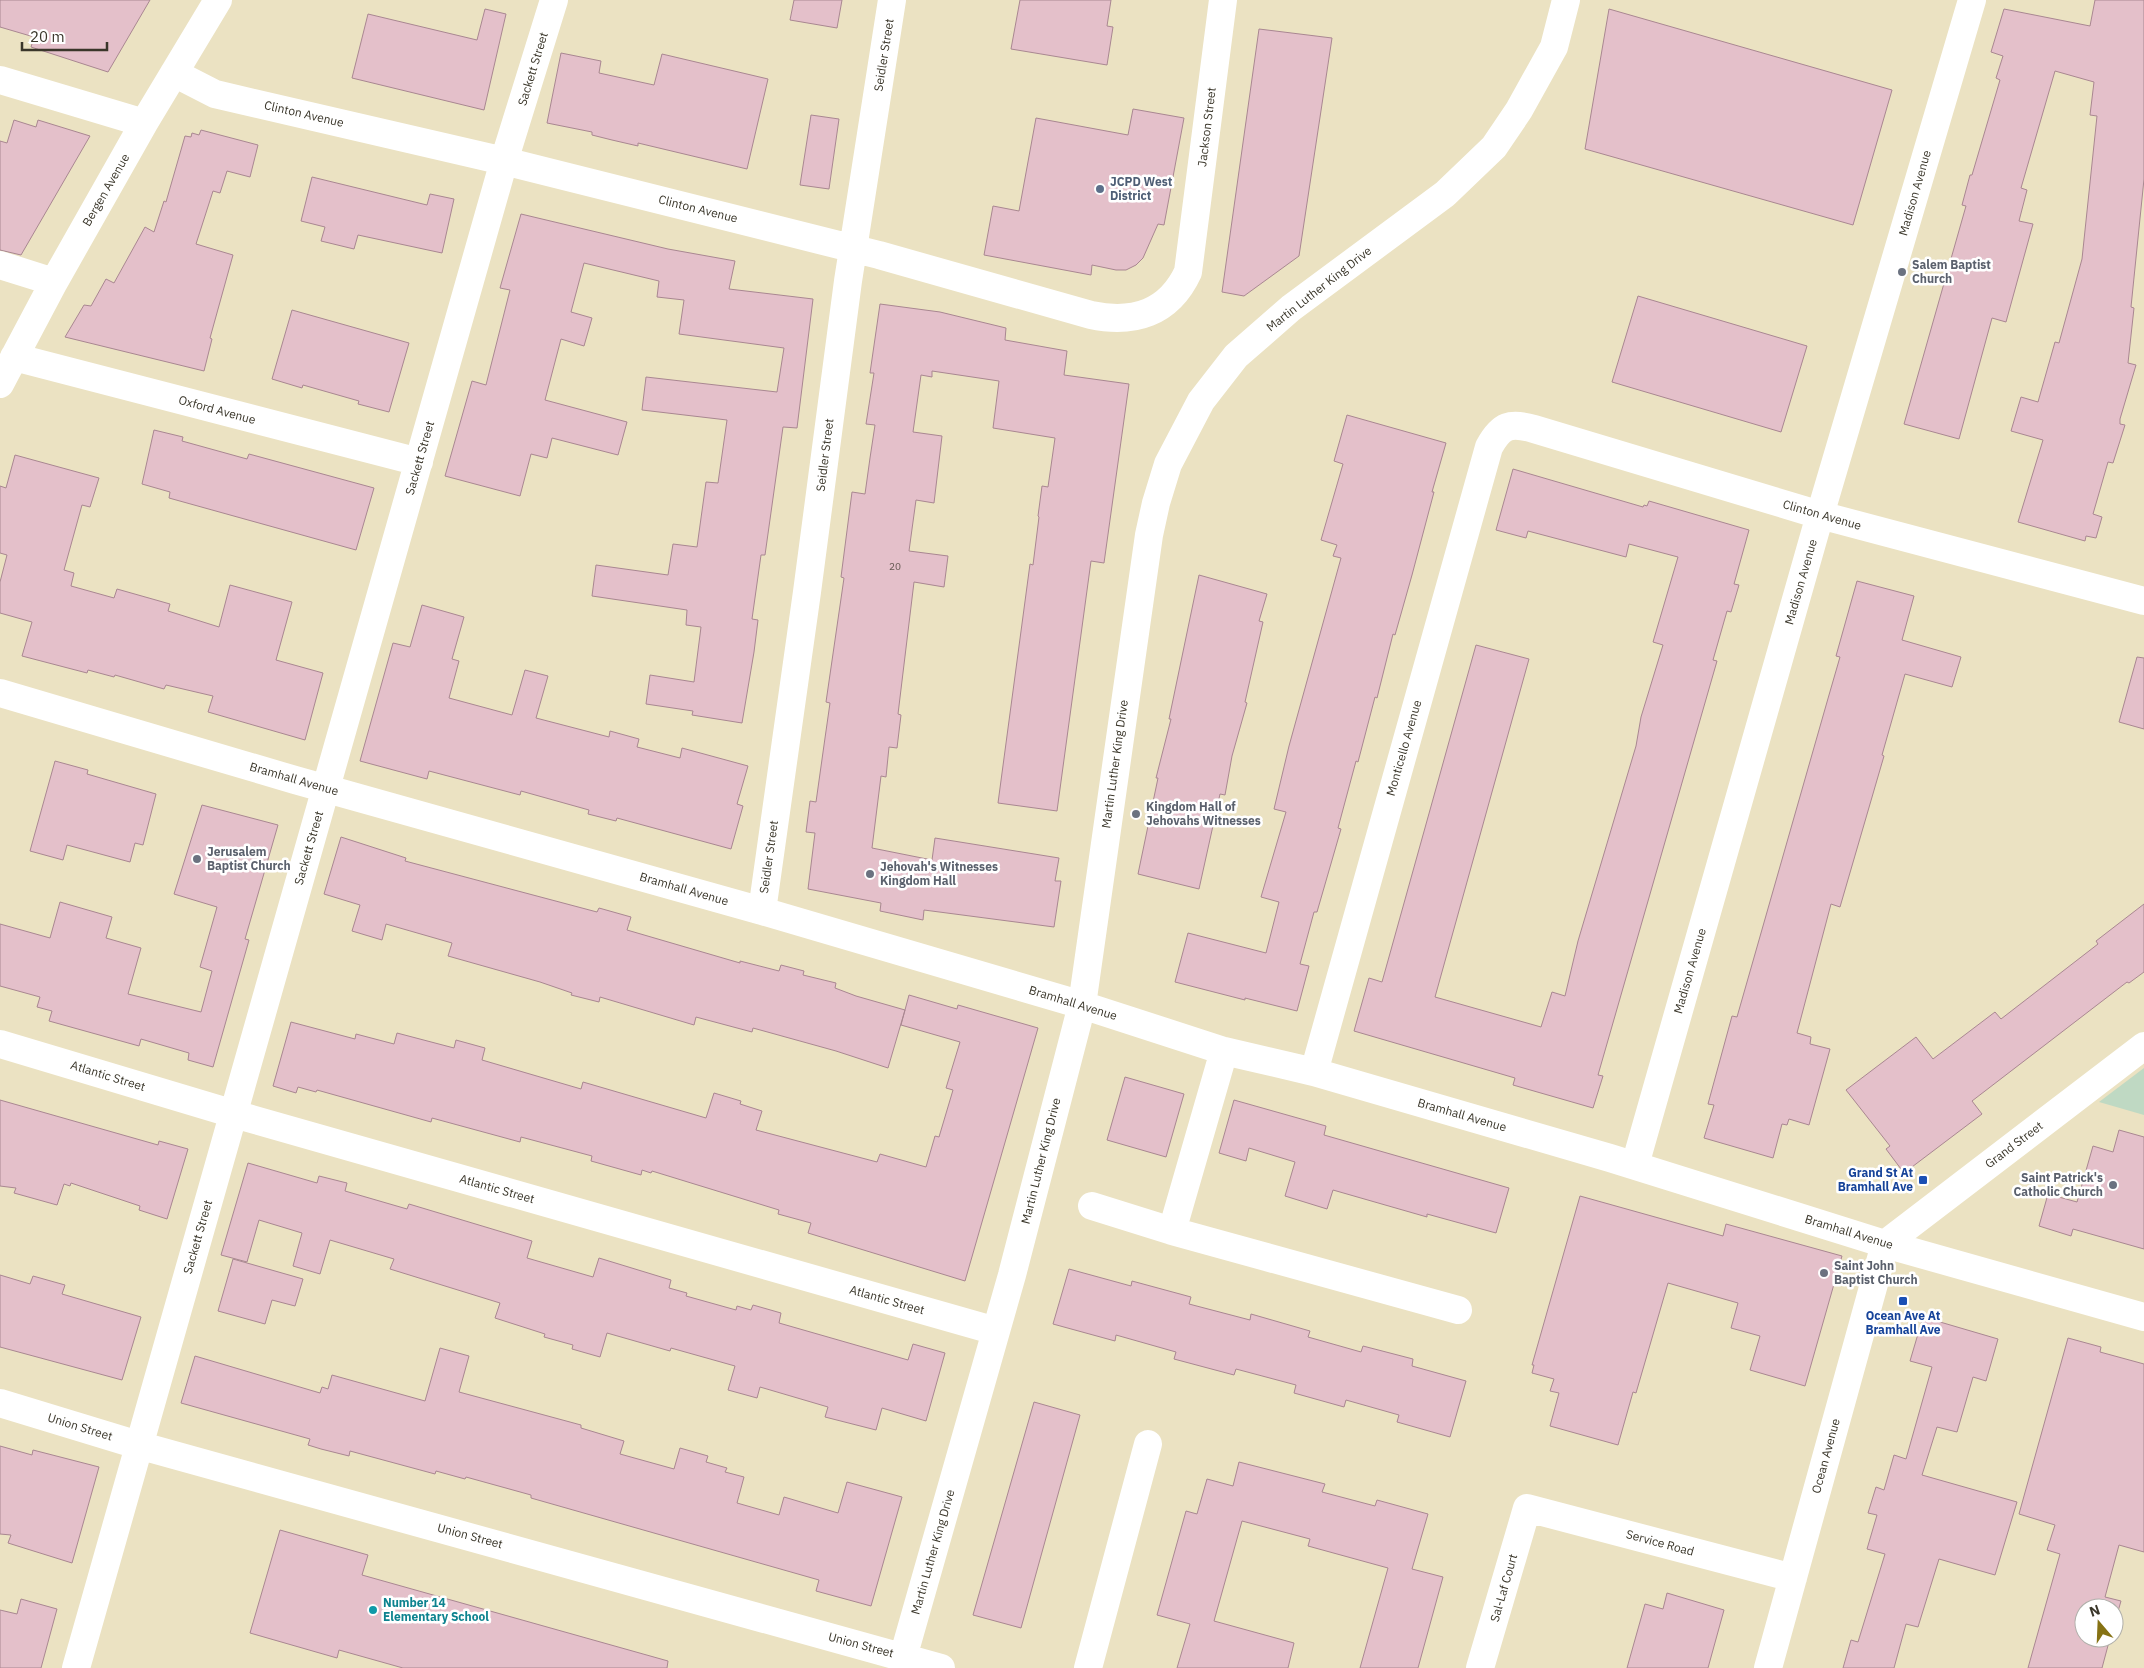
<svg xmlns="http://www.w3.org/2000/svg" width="2144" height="1668" font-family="'IBM Plex Sans',sans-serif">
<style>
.green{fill:#bfd9c3}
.building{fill:#e4c0ca;stroke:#a98791}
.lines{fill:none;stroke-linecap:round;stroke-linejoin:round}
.minor{stroke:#fff;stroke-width:28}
.service-dot{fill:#5c6f8a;stroke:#fff;stroke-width:2}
.worship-dot{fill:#6b7280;stroke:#fff;stroke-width:2}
.transit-dot{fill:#1a4fb4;stroke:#fff;stroke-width:2}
.culture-dot{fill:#0f9aa8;stroke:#fff;stroke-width:2}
.labels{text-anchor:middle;stroke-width:5;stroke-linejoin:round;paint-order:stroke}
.number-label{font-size:10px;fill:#645852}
.street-label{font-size:12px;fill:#3a362a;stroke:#fff}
.service-label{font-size:12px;font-weight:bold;fill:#4e5e75;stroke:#fff;text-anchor:start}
.worship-label{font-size:12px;font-weight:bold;fill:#5b616d;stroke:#fff;text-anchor:start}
.transit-label{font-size:12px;font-weight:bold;fill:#164399;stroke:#fff;text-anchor:end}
.culture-label{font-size:12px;font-weight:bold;fill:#0d838f;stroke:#fff;text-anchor:start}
</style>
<rect width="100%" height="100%" fill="#ebe2c2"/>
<path class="green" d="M 2144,1068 L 2144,1115 L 2099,1102 Z"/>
<path class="building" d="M 0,0 L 150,0 L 108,72 L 31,47 L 34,37 L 0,27 Z
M 794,0 L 842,0 L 837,28 L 790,20 Z
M 1020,0 L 1111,0 L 1107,26 L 1113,27 L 1107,65 L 1011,49 Z
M 2095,0 L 2144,0 L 2144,179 L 2131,307 L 2134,308 L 2128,363 L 2136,365 L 2120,419 L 2120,424 L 2125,425 L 2113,463 L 2108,462 L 2093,514 L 2102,517 L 2096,538 L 2086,536 L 2085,541 L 2018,522 L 2043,440 L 2011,431 L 2021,397 L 2038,402 L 2055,342 L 2059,343 L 2082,259 L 2097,116 L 2090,115 L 2094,82 L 2055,71 L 2021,188 L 2027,190 L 2019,221 L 2033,224 L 2006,322 L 1992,318 L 1959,439 L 1904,424 L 1966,206 L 1962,205 L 1970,175 L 1972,175 L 2000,80 L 1996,78 L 2003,56 L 1991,52 L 2004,9 L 2090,26 Z
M 485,9 L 506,14 L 484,110 L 352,78 L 368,14 L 477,40 Z
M 1609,9 L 1892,90 L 1853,225 L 1585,149 Z
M 1259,29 L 1332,38 L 1299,256 L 1244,296 L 1222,292 Z
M 561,53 L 601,61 L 599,73 L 654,85 L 662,54 L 768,79 L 747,169 L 638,143 L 638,146 L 612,140 L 592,135 L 592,132 L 547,123 Z
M 1133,109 L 1184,118 L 1164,225 L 1158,224 L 1143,258 L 1136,265 L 1126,270 L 1116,270 L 1092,265 L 1091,275 L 984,255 L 993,206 L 1019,211 L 1036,118 L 1128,135 Z
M 811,115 L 839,119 L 829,189 L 800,185 Z
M 14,120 L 36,127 L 38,120 L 90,136 L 21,255 L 0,250 L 0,141 L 7,143 Z
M 201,130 L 258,145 L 250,177 L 227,171 L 220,193 L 213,191 L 196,244 L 233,255 L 210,338 L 212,339 L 204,371 L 65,337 L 84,305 L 91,306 L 106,279 L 114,283 L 145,227 L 154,232 L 164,201 L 166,202 L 185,136 L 191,137 L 192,133 L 199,135 Z
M 312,177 L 427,205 L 430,194 L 454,199 L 442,253 L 358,235 L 354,249 L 321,241 L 325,227 L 301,221 Z
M 521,214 L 668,249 L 735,261 L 729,289 L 813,299 L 797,428 L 783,427 L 765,555 L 761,555 L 752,619 L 758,620 L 754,652 L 742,723 L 692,715 L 693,711 L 646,704 L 650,675 L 694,682 L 701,627 L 686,625 L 687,610 L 592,596 L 596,565 L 668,575 L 673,544 L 697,547 L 706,482 L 718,483 L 727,420 L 642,410 L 646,377 L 777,392 L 784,348 L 679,334 L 684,300 L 657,297 L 659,281 L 584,263 L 571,312 L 592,318 L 584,346 L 561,339 L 545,400 L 627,422 L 618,455 L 552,438 L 547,458 L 531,454 L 520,496 L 445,476 L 472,381 L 486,385 L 510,290 L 500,288 Z
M 1638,296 L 1807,346 L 1781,432 L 1612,382 Z
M 880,304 L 940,312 L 1006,328 L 1005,340 L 1067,351 L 1064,375 L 1129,384 L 1104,563 L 1091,561 L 1057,811 L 998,803 L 1030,564 L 1033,565 L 1039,517 L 1038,516 L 1042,486 L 1048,487 L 1055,438 L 993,428 L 999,381 L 932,371 L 932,377 L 921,375 L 913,432 L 942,436 L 934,503 L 916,500 L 909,551 L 948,556 L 944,587 L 914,582 L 898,714 L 901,715 L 897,748 L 889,747 L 886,777 L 881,776 L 872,848 L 932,860 L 935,838 L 1059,858 L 1055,881 L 1061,881 L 1054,927 L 924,910 L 923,920 L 880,911 L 881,903 L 808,889 L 815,833 L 806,832 L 810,801 L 816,802 L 825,738 L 830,703 L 826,702 L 844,578 L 841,577 L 852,492 L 865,494 L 870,458 L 875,425 L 866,424 L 874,373 L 870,373 Z
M 292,310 L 409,343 L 389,412 L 358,404 L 359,401 L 303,385 L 302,388 L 272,379 Z
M 1347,415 L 1446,443 L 1432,492 L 1434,492 L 1412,575 L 1395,635 L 1393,634 L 1377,698 L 1375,697 L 1358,762 L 1356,761 L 1338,828 L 1341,829 L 1317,912 L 1314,912 L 1300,964 L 1309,966 L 1297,1011 L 1245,998 L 1245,1000 L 1175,982 L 1188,933 L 1266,953 L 1279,902 L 1261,897 L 1286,812 L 1274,809 L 1289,746 L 1341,558 L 1333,556 L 1337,545 L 1321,540 L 1343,464 L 1334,461 Z
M 154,430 L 183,437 L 182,441 L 247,459 L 249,454 L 374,488 L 356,550 L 169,498 L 170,492 L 142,484 Z
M 15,455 L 99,478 L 90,507 L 82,505 L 64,570 L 74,573 L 71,586 L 114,598 L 117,589 L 170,604 L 168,611 L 219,627 L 230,585 L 292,602 L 276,660 L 323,673 L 305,740 L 208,712 L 213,696 L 166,685 L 164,689 L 115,675 L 114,677 L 88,670 L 87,673 L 22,656 L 32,622 L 0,613 L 0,582 L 7,555 L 0,553 L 0,486 L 6,488 Z
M 1513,469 L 1643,507 L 1644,505 L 1647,506 L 1649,501 L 1749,530 L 1734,584 L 1739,585 L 1731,612 L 1727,611 L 1713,660 L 1717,661 L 1598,1075 L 1603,1076 L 1593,1108 L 1513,1085 L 1515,1078 L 1354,1031 L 1369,978 L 1382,982 L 1476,645 L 1529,659 L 1435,997 L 1541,1027 L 1552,992 L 1565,996 L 1578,941 L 1636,746 L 1641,717 L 1663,645 L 1653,642 L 1678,557 L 1629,544 L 1626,557 L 1528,531 L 1526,538 L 1496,530 Z
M 1199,575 L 1267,594 L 1259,621 L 1263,622 L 1245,702 L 1247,703 L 1232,756 L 1225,795 L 1220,794 L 1199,889 L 1138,874 L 1158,778 L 1156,778 L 1171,719 L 1169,719 Z
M 1857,581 L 1914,596 L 1902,640 L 1961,657 L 1952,687 L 1905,674 L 1882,755 L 1884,756 L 1840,907 L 1831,904 L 1797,1033 L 1811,1037 L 1810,1044 L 1830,1049 L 1809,1125 L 1789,1119 L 1787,1125 L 1782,1124 L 1773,1158 L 1704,1138 L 1714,1105 L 1708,1104 L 1732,1016 L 1737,1017 L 1829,695 L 1840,657 L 1836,656 Z
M 422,605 L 464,617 L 452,659 L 459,661 L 449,698 L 512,715 L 525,670 L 548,676 L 536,718 L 609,737 L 610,731 L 639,739 L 637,747 L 680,758 L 682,748 L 748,766 L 737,804 L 743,806 L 731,849 L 617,818 L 616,821 L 588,814 L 589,810 L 521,791 L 520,795 L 429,771 L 427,779 L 360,761 L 393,643 L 410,647 Z
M 2137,657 L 2144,658 L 2144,729 L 2119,722 Z
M 55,761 L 88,770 L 87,774 L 156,794 L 143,845 L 135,843 L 130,862 L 67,845 L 63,860 L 30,851 Z
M 202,805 L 278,825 L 245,939 L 249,940 L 213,1067 L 188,1060 L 189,1053 L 141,1039 L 139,1046 L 49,1021 L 52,1011 L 37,1007 L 40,997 L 0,986 L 0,924 L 50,938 L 60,902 L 112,917 L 106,938 L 141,948 L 128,994 L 201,1012 L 212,971 L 200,967 L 217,907 L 174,894 Z
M 341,837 L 406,858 L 405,861 L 597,912 L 599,908 L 631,917 L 627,930 L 740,963 L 740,961 L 779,971 L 781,965 L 804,971 L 803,975 L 836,983 L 835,988 L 856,996 L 905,1010 L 888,1068 L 836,1051 L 753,1028 L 752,1032 L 696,1017 L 694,1025 L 600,997 L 599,1002 L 571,995 L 572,993 L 540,982 L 448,956 L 452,943 L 386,924 L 382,940 L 352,931 L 360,905 L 324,894 Z
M 2144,904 L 2144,972 L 2129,983 L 2127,982 L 1972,1101 L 1982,1114 L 1904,1173 L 1886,1149 L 1890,1146 L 1846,1090 L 1916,1037 L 1933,1059 L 1995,1012 L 2001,1019 L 2098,944 L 2096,941 Z
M 909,995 L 957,1009 L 958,1005 L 1038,1028 L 965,1281 L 808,1233 L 811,1223 L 778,1214 L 779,1210 L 652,1171 L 651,1173 L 642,1170 L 641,1175 L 591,1161 L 592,1156 L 521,1137 L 520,1142 L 432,1118 L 431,1122 L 317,1090 L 316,1092 L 298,1087 L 296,1093 L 273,1086 L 291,1022 L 355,1039 L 356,1034 L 394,1044 L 397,1033 L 454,1048 L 456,1040 L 485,1048 L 482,1060 L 581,1089 L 583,1082 L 706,1118 L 714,1093 L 741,1101 L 740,1104 L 762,1111 L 756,1130 L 877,1162 L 880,1154 L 926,1167 L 935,1136 L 939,1137 L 953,1090 L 946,1088 L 960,1042 L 901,1025 Z
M 1125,1077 L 1184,1094 L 1166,1157 L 1107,1140 Z
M 0,1100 L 158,1145 L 159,1141 L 188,1149 L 167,1219 L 139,1210 L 140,1206 L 71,1183 L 70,1186 L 64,1184 L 57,1205 L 14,1193 L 16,1188 L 0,1186 Z
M 1234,1100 L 1326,1126 L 1324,1135 L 1509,1188 L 1496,1233 L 1427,1214 L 1427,1217 L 1333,1190 L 1327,1209 L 1285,1196 L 1295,1162 L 1249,1148 L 1246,1161 L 1219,1153 Z
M 2119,1130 L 2144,1137 L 2144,1249 L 2073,1229 L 2071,1236 L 2039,1226 L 2048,1194 L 2077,1202 L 2093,1146 L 2113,1152 Z
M 248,1163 L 317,1183 L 319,1176 L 347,1183 L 345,1191 L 407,1209 L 409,1204 L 532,1241 L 527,1258 L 593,1277 L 599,1258 L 671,1280 L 669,1288 L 687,1293 L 686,1296 L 736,1310 L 737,1306 L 751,1310 L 753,1305 L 781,1313 L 779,1323 L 908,1360 L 913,1344 L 945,1353 L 926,1421 L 882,1408 L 876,1430 L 825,1417 L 828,1407 L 760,1387 L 757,1398 L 728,1390 L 735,1366 L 671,1348 L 670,1351 L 607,1333 L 600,1357 L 572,1349 L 573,1345 L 544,1337 L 545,1334 L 495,1318 L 500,1303 L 390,1269 L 394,1259 L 330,1240 L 320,1274 L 293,1266 L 302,1233 L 259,1220 L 247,1262 L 221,1255 Z
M 1580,1196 L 1723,1236 L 1726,1224 L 1842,1256 L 1805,1386 L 1750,1370 L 1760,1336 L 1731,1328 L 1738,1303 L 1668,1283 L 1636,1393 L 1633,1392 L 1618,1445 L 1550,1426 L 1559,1393 L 1550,1391 L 1554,1379 L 1532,1373 L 1534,1365 L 1532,1365 Z
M 233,1259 L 303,1279 L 295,1306 L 272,1300 L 265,1324 L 218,1311 Z
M 1069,1269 L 1131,1286 L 1132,1281 L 1191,1297 L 1189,1304 L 1250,1320 L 1251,1314 L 1310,1331 L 1308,1337 L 1361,1352 L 1363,1346 L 1413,1359 L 1412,1366 L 1466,1381 L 1450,1437 L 1397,1422 L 1399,1415 L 1346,1400 L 1344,1407 L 1294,1393 L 1296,1385 L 1236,1369 L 1234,1375 L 1174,1359 L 1176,1352 L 1116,1335 L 1115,1341 L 1053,1324 Z
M 0,1275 L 30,1284 L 33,1276 L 65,1285 L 62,1294 L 141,1317 L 122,1380 L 0,1347 Z
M 1923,1317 L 1998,1339 L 1986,1381 L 1973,1377 L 1957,1432 L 1937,1427 L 1922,1475 L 2017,1502 L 1995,1575 L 1939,1559 L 1918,1627 L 1906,1624 L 1894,1668 L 1843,1668 L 1851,1640 L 1858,1642 L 1885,1554 L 1867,1549 L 1877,1515 L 1868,1513 L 1876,1487 L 1884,1490 L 1894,1455 L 1906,1459 L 1932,1367 L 1910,1361 Z
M 2068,1338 L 2101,1347 L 2100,1352 L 2144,1364 L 2144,1552 L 2119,1545 L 2105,1597 L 2121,1601 L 2114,1625 L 2114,1608 L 2084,1608 L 2084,1638 L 2110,1638 L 2102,1668 L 2028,1668 L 2060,1554 L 2047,1550 L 2055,1525 L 2019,1514 Z
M 440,1348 L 469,1356 L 459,1392 L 581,1425 L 581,1428 L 624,1441 L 620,1454 L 674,1469 L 680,1448 L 708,1456 L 706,1462 L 727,1468 L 725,1472 L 744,1477 L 737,1503 L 779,1515 L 784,1497 L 838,1513 L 847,1482 L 902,1497 L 871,1606 L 816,1591 L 819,1580 L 531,1498 L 531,1495 L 466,1477 L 465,1479 L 436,1471 L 435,1474 L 350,1451 L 349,1456 L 321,1449 L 308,1445 L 310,1439 L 181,1403 L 195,1356 L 320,1393 L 322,1387 L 328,1389 L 332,1375 L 425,1401 Z
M 1034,1402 L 1080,1415 L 1021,1628 L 973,1615 Z
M 0,1446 L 32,1455 L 33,1450 L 99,1467 L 72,1563 L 8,1543 L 11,1535 L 0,1534 Z
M 1239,1462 L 1325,1484 L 1322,1492 L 1375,1506 L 1377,1500 L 1428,1514 L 1412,1569 L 1443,1577 L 1418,1668 L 1360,1668 L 1388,1568 L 1308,1546 L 1310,1539 L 1242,1521 L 1214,1621 L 1294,1643 L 1288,1668 L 1177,1668 L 1190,1624 L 1157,1615 L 1186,1511 L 1197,1514 L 1207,1479 L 1233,1486 Z
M 280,1530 L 368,1555 L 362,1575 L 668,1661 L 667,1668 L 403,1668 L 339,1650 L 337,1658 L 250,1633 Z
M 1667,1593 L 1724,1610 L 1708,1668 L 1627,1668 L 1645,1604 L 1663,1609 Z
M 21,1599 L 57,1609 L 41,1668 L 0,1668 L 0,1610 L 17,1614 Z"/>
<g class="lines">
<path class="minor" d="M 174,73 L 215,94 L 504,161 L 879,255 L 1091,315 C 1134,324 1169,313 1188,272 L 1223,0
M 0,80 L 144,123
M 0,265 L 54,282
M 14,357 L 419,462
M 0,384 L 54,282 L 144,123 L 218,0
M 0,693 L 295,780 L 762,911 L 1082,1005 L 1224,1051 L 1314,1072 L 1610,1158 L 1885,1244 L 2144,1317
M 762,911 L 807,592 L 848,281 L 892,0
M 0,1044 L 234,1114 L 996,1331
M 1224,1051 L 1172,1231 L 1458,1310
M 1314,1072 L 1489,447 C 1501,425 1510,422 1534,429 L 1820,515 L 2144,601
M 1635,1165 L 1820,515 L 1972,0
M 1092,1206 L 1172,1231
M 0,1403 L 138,1445 L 941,1668
M 76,1668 L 504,161 L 554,0
M 900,1668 L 1012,1275 L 1082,1005 L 1149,535 L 1156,503 L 1168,464 L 1201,401 L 1236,356 L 1291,308 L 1445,194 L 1494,147 L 1519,110 L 1554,47 L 1566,0
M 1088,1668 L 1148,1444
M 1480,1668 L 1527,1508 L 1793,1578
M 1768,1668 L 1885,1244 L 2144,1046"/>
</g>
<circle class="service-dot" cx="1100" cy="189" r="5"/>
<g class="worship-dot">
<circle cx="1902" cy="272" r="5"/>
<circle cx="1136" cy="814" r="5"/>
<circle cx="197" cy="859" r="5"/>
<circle cx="870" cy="874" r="5"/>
<circle cx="2113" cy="1185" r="5"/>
<circle cx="1824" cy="1273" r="5"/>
</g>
<g class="transit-dot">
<rect x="1918" y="1175" width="10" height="10" rx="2.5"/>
<rect x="1898" y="1296" width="10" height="10" rx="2.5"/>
</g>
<circle class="culture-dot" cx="373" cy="1610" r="5"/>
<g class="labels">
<g class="number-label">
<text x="895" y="570">20</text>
</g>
<g class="street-label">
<text transform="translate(884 55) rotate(-81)" y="4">Seidler Street</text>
<text transform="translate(533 69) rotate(-73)" y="4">Sackett Street</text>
<text transform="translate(304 114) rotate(13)" y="4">Clinton Avenue</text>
<text transform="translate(1207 127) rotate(-83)" y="4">Jackson Street</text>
<text transform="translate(106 190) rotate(-60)" y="4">Bergen Avenue</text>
<text transform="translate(1915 193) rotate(-74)" y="4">Madison Avenue</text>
<text transform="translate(698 209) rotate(14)" y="4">Clinton Avenue</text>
<text transform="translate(1319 289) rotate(-38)" y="4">Martin Luther King Drive</text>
<text transform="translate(217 410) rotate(15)" y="4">Oxford Avenue</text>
<text transform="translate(825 455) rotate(-83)" y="4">Seidler Street</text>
<text transform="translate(420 458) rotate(-74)" y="4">Sackett Street</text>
<text transform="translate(1822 515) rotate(16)" y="4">Clinton Avenue</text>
<text transform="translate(1801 582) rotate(-74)" y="4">Madison Avenue</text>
<text transform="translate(1404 748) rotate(-74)" y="4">Monticello Avenue</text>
<text transform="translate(1115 764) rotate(-82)" y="4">Martin Luther King Drive</text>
<text transform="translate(294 779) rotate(16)" y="4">Bramhall Avenue</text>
<text transform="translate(309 848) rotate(-74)" y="4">Sackett Street</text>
<text transform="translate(769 857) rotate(-82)" y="4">Seidler Street</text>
<text transform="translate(684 889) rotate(16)" y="4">Bramhall Avenue</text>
<text transform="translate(1690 971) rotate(-74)" y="4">Madison Avenue</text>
<text transform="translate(1073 1003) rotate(17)" y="4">Bramhall Avenue</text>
<text transform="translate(108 1076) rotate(17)" y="4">Atlantic Street</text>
<text transform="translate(1462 1115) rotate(16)" y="4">Bramhall Avenue</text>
<text transform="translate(2014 1145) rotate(-37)" y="4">Grand Street</text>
<text transform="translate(1041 1161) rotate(-76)" y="4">Martin Luther King Drive</text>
<text transform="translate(497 1189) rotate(16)" y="4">Atlantic Street</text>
<text transform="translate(1849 1232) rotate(17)" y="4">Bramhall Avenue</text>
<text transform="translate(198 1237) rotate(-74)" y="4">Sackett Street</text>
<text transform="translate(887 1300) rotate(16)" y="4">Atlantic Street</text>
<text transform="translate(80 1427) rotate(17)" y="4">Union Street</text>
<text transform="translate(1826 1456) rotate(-75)" y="4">Ocean Avenue</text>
<text transform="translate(470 1536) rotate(15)" y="4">Union Street</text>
<text transform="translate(1660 1543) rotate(15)" y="4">Service Road</text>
<text transform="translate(933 1552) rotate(-74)" y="4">Martin Luther King Drive</text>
<text transform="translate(1504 1588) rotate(-74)" y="4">Sal-Laf Court</text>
<text transform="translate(861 1645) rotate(15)" y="4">Union Street</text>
</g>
<g class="service-label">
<text x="1110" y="186">JCPD West<tspan x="1110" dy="14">District</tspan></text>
</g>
<g class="worship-label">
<text x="1912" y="269">Salem Baptist<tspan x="1912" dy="14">Church</tspan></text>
<text x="1146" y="811">Kingdom Hall of<tspan x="1146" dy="14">Jehovahs Witnesses</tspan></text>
<text x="207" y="856">Jerusalem<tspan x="207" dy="14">Baptist Church</tspan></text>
<text x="880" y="871">Jehovah's Witnesses<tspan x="880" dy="14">Kingdom Hall</tspan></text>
<text x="2103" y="1182" text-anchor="end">Saint Patrick's<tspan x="2103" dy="14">Catholic Church</tspan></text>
<text x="1834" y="1270">Saint John<tspan x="1834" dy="14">Baptist Church</tspan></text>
</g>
<g class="transit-label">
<text x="1913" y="1177">Grand St At<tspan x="1913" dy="14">Bramhall Ave</tspan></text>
<text x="1903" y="1320" text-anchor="middle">Ocean Ave At<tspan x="1903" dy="14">Bramhall Ave</tspan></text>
</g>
<g class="culture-label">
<text x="383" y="1607">Number 14<tspan x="383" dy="14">Elementary School</tspan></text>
</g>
</g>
<g transform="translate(2099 1623) rotate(341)"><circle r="24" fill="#ffffff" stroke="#b0afaa"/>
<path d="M0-4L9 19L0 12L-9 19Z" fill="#867214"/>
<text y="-8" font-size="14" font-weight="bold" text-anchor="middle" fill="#3a362a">N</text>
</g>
<path d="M22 42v8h85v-8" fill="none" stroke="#3a362a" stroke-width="2.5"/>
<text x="30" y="42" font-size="15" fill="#3a362a" stroke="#ffffff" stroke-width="4" paint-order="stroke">20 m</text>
</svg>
